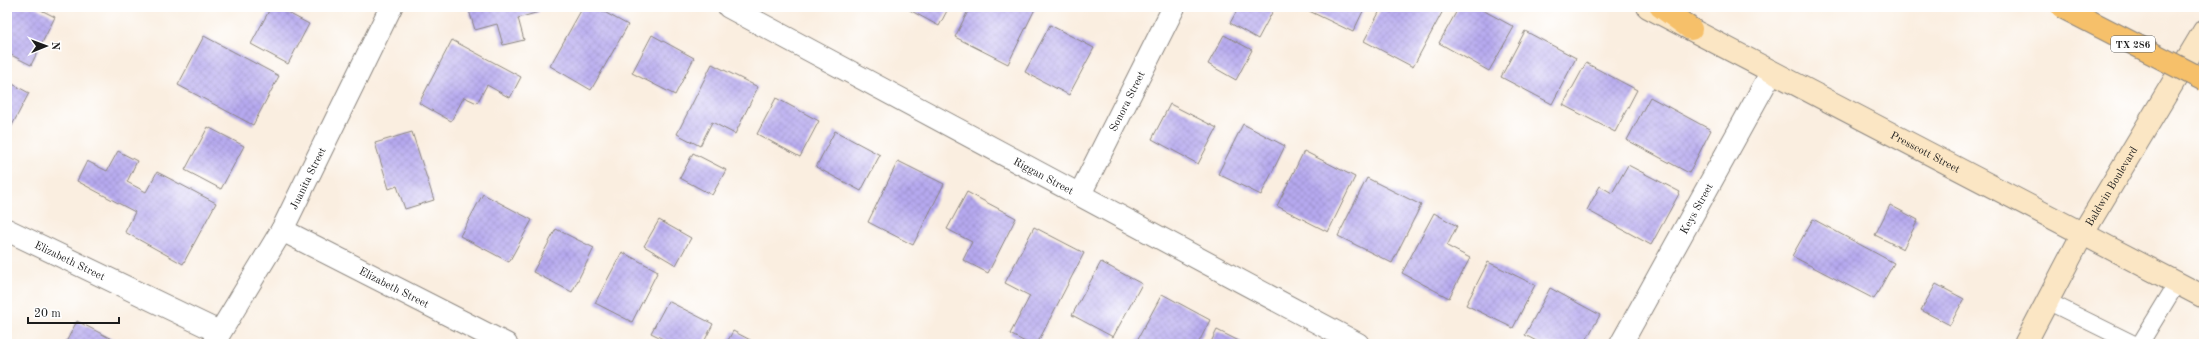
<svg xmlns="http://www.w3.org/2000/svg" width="2211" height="351" font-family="'Old Standard TT',serif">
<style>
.building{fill:url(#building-cross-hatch)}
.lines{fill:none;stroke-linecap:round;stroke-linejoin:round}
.lane-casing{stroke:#8b857e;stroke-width:18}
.street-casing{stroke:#8b857e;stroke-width:24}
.secondary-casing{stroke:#8b857e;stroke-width:24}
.highway-casing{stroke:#8b857e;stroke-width:24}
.lane{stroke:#fff;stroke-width:16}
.street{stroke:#fff;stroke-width:22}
.secondary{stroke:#fbe6c4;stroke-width:22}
.highway{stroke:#f6c06b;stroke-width:22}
.highway-bridge-casing{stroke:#8b857e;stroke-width:24;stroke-linecap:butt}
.highway-bridge{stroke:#f6c06b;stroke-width:22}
.labels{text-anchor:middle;stroke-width:3;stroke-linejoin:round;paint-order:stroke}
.shield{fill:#fff;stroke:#606060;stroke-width:1}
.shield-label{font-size:10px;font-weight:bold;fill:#1c1c1c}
.street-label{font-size:11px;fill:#1c1c1c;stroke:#fff}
</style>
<defs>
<pattern id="building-cross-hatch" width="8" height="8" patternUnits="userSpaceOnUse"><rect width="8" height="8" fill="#b6a9ef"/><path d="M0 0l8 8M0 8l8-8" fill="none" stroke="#9c91cc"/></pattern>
</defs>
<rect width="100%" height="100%" fill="#fff"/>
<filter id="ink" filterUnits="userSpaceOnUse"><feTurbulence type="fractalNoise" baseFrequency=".025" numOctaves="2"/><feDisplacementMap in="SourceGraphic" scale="8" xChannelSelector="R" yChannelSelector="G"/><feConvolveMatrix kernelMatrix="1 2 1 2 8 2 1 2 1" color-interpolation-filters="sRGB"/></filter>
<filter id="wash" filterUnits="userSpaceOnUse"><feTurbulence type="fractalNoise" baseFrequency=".012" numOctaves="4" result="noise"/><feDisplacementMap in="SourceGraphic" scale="16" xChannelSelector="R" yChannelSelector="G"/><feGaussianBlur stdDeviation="0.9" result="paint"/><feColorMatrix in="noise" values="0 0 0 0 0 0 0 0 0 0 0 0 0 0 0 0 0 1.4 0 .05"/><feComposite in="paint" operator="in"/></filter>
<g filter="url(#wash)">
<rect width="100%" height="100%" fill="#faeee0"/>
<g id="blocks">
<path class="building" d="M 10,7 L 35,7 L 55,17 L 31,65 L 7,53 L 7,14 Z
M 271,7 L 277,7 L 309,24 L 288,64 L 251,44 Z
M 468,7 L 538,7 L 539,12 L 518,18 L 524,40 L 503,45 L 497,24 L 475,30 Z
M 583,7 L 595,7 L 628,25 L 591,90 L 550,66 Z
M 904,7 L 949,7 L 939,26 Z
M 970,7 L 1036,7 L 1008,64 L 955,37 Z
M 1239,7 L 1275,7 L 1258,39 L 1230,23 Z
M 1306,7 L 1365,7 L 1353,32 L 1305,9 Z
M 1382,7 L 1445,7 L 1413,67 L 1364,41 Z
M 1459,7 L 1477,7 L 1514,27 L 1489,71 L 1439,43 Z
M 1050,25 L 1094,48 L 1069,95 L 1025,72 Z
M 1525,31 L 1576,58 L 1552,104 L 1501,77 Z
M 652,35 L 694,58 L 675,95 L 632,73 Z
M 1224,35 L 1252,50 L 1236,80 L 1208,64 Z
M 204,36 L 279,76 L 253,125 L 178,85 Z
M 452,40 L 521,77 L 510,98 L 487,85 L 477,103 L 464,97 L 451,121 L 419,103 Z
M 1586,63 L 1637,90 L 1615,132 L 1563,105 Z
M 712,64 L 758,87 L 735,134 L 712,122 L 700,146 L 677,134 Z
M 7,81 L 29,93 L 7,135 Z
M 1650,97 L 1711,130 L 1689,173 L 1627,140 Z
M 776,98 L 819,121 L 800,157 L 757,134 Z
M 1170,104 L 1217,128 L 1198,164 L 1152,139 Z
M 1243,124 L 1285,146 L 1261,195 L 1218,174 Z
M 208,127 L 244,146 L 221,189 L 185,170 Z
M 835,131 L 880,155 L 861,191 L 816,167 Z
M 412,132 L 434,200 L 405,209 L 397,186 L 389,189 L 375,143 Z
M 118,151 L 137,161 L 127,182 L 146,192 L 157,172 L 216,203 L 183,264 L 125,232 L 135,212 L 77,181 L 87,161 L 107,171 Z
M 1304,151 L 1355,177 L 1328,232 L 1277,206 Z
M 693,153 L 726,170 L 712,195 L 680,178 Z
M 898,161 L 944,184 L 913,245 L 868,222 Z
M 1628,165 L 1680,192 L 1651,245 L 1587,210 L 1600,186 L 1612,193 Z
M 1367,178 L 1421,205 L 1392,263 L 1338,236 Z
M 967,192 L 1016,218 L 988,273 L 963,260 L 972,242 L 947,229 Z
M 483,194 L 532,220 L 509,262 L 460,236 Z
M 1890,205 L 1918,220 L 1903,249 L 1875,235 Z
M 1434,213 L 1457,226 L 1447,246 L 1470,258 L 1449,298 L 1402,273 Z
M 1813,219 L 1894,263 L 1874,299 L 1792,256 Z
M 659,220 L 691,238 L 676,265 L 644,246 Z
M 1034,227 L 1084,253 L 1037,344 L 1029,344 L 1010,334 L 1030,296 L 1005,283 Z
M 556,229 L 594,248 L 572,292 L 533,272 Z
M 622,252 L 658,271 L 632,322 L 595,303 Z
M 1101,262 L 1142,284 L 1113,337 L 1072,315 Z
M 1488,262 L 1535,285 L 1513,328 L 1466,305 Z
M 1936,284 L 1964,299 L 1950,325 L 1921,310 Z
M 1550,288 L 1600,315 L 1584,344 L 1542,344 L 1525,335 Z
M 1162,294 L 1210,320 L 1198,344 L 1135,344 Z
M 668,301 L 713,324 L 703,344 L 673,344 L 651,333 Z
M 77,321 L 121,344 L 65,344 Z
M 1217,330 L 1245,344 L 1210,344 Z
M 733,331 L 758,344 L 726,344 Z"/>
</g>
</g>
<g filter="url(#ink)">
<use href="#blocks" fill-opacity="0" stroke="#8b857e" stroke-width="1"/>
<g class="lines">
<defs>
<path id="lane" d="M 2047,301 L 2134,344
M 2140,344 L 2177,283"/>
<g id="street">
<path id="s1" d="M 729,7 L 1358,344"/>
<path id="s2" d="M 1080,194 L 1174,7"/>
<path id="s3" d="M 7,230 L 219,332"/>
<path id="s4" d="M 282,230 L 506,344"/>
<path id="s5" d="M 213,344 L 282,230 L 391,7"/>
<path id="s6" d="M 1621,344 L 1771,73"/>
</g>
<g id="secondary">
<path id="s7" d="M 1648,7 L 2204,297"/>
<path id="s8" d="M 2025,344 L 2083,233 L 2204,31"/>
</g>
<path id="highway" d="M 1661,7 L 1691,29"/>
</defs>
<use href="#lane" class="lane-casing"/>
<use href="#street" class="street-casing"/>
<use href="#secondary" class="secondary-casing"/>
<use href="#highway" class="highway-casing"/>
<use href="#lane" class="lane"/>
<use href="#street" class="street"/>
<use href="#secondary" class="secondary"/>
<use href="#highway" class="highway"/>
<defs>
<path id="highway-bridge" d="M 2062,7 L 2204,80"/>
</defs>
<use href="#highway-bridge" class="highway-bridge-casing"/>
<use href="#highway-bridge" class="highway-bridge"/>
</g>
</g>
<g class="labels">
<rect class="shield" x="2111" y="36" width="44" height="16" rx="3"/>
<g class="shield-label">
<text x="2133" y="48">TX 286</text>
</g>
<g class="street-label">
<text dy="4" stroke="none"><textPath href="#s2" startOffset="104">Sonora Street</textPath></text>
<text dy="4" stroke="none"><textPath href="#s7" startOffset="313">Presscott Street</textPath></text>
<text dy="4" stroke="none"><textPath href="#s1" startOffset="357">Riggan Street</textPath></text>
<text dy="4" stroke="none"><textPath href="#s5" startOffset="191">Juanita Street</textPath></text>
<text dy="4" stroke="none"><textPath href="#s8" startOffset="180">Baldwin Boulevard</textPath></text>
<text dy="4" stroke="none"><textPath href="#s6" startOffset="155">Keys Street</textPath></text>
<text dy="4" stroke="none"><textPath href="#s3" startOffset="70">Elizabeth Street</textPath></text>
<text dy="4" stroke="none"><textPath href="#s4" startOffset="126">Elizabeth Street</textPath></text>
</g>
</g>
<rect width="2211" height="351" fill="none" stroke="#fff" stroke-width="24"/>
<g transform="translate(46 46) rotate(89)" stroke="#ffffff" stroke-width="3" paint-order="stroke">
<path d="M0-3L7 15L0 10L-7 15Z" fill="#1c1c1c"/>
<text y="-6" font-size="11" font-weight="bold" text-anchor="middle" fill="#1c1c1c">N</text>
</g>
<path d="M28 317v6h91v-6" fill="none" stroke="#1c1c1c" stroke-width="2"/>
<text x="34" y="317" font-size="12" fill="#1c1c1c" stroke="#ffffff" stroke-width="3" paint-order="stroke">20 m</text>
</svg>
